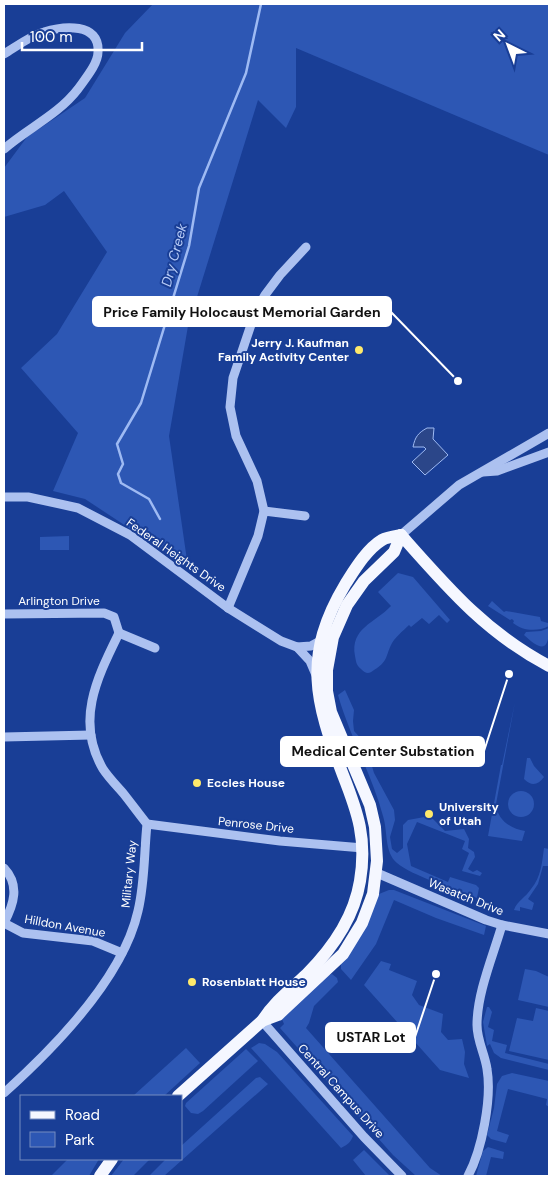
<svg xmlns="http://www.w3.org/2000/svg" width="553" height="1180" viewBox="0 0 553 1180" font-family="'DM Sans',sans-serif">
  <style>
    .green { fill: #2d57b4 }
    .water { fill: #2b4689; stroke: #9ebaf3 }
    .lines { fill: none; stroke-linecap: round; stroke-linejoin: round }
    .stream { stroke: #9ebaf3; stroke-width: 2.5 }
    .minor { stroke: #acc1f0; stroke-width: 9 }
    .major { stroke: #f5f7ff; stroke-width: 12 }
    .poi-dot { fill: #ffe96b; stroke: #193e96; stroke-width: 2 }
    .labels { text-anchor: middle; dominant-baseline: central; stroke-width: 4; stroke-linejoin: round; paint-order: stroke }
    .poi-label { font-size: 12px; font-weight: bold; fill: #fff; stroke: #193e96; text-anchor: start }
    .street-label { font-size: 12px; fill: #fff; stroke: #193e96 }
    .water-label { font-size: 14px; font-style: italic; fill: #b8ccf7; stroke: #193e96 }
    .leader { fill: none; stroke: #fff; stroke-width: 2 }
    .callout-dot { fill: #fff; stroke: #193e96; stroke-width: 2 }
    .callout { fill: #fff; stroke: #fff; stroke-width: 2 }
    .callout-label { font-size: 14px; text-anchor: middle; font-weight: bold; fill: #111 }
  </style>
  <rect width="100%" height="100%" fill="#193e96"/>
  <g class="green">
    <polygon points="153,4 549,4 549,155 296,48 296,107 286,128 258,100 188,326 169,436 188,567 85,499 53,491 78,433 21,368 57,334 107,252 64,191 45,205 4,217 4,168 27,137 85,98 125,33"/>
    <polygon points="69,536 69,550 40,550 40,537"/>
    <path d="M398 573 413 577 450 620 447 623 439 615 429 624 422 618 411 627 409 625C403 631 394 638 391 645 385 658 388 661 374 670 369 674 366 674 361 669 356 665 356 661 355 656 350 628 375 623 391 606L378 592Z"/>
    <path d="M492 601 504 612 506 611 540 617 541 621 548 623 549 626C537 632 523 631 513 623L514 621 512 619 510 620 488 606Z"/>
    <path d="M549 628C549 655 538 648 524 635L526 632 541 631Z"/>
    <path d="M345 690 354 710 353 721 354 731 365 743 374 773 394 810 395 820 390 837 392 849 397 853 403 848V825L408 820 430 816 445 831 464 829 469 839 468 848 474 852 475 857 468 869 473 872 477 870 482 873 480 876 462 871 469 853 462 849 465 841 417 822 407 844 411 866 448 882 450 877 476 885 479 888 477 898C458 890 410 875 397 863 384 852 388 831 383 816 372 775 350 737 338 695Z"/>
    <path d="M515 702 496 804C497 820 511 829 525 831L522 841 488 836 501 765H502Z"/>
    <path d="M527 758H530L534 766 544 777C538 785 532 787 524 779Z"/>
    <circle cx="521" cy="804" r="13"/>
    <path d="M544 848 549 849V866H543L538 884 528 899 534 903 532 910 520 907V911L514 910C517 901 526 897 531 889 541 877 542 863 544 848Z"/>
    <polygon points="389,890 394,890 486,926 484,935 436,918 394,900 376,944 351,980 341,969 341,963 379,894"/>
    <polygon points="381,961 391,964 389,970 417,981 412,995 419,1005 443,1014 441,1032 448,1040 462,1039 465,1052 464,1064 469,1078 440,1070 364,985"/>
    <polygon points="525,969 536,971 549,977 549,1007 518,1000"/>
    <polygon points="332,974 337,978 338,982 314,1006 309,1023 306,1028 430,1168 442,1176 416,1176 393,1155 280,1028 284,1024 282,1019 329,975"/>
    <polygon points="487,1007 489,1007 492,1012 488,1027 494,1030 492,1041 507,1045 505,1053 549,1064 549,1070 501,1058 494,1053 490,1044 487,1046 483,1022"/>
    <polygon points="536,1008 549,1011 549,1060 509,1051 517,1018 533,1021"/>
    <path d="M259 1043 265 1044 277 1052 353 1136C351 1142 347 1145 341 1148L251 1048Z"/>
    <polygon points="186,1048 200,1063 164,1096 133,1096"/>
    <polygon points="246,1049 258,1061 203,1111 198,1114 191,1113 185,1106 186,1103"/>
    <polygon points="512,1073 549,1081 549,1107 546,1105 547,1099 508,1089 497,1131 509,1135 506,1143 491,1139 487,1135 494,1108 497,1084 502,1076"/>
    <polygon points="260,1077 268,1084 164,1176 149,1176 166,1159 181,1159 181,1146 256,1078"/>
    <polygon points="488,1147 504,1152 503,1159 491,1157 486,1176 476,1176 483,1151"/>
    <polygon points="364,1150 390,1176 366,1176 353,1160"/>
    <polygon points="68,1159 99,1159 89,1176 51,1176"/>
    <polygon points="124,1159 150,1159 133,1176 111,1176"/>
  </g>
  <path class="water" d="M427 428H434L433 439 448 455 425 475 412 462 426 449 424 447H413C415 437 418 433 427 428Z"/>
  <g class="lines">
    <polyline class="stream" points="160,519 149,499 121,483 118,474 123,464 117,444 141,403 189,246 199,188 246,73 261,4"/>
    <g class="minor">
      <path d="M4 54C17 46 30 36 44 32 63 26 100 22 98 52 98 64 85 79 78 89 58 115 28 128 4 149"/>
      <polyline points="483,472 497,471 549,452"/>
      <polyline points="4,497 28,497 78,508 130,535 228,608 281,641 297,647 310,661 316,675"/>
      <polyline points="264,511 305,516"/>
      <polyline points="401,535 459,485 549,433"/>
      <polyline points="228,608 258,536 264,511 257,481 236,436 230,407 233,378 255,313 265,295 280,275 306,247"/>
      <polyline points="4,614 104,613 114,617 119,633"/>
      <polyline points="119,633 155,648"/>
      <polyline points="297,647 311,646 322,640"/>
      <polyline points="4,737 91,735"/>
      <polyline points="147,824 280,841 363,848"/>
      <path d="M4 868C20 885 14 904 4 923"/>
      <polyline points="377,873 486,920 502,925 549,934"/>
      <polyline points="4,923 23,933 93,941 122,953"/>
      <polyline points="262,1021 364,1137 402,1176"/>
      <path d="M4 1093C54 1048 123 978 138 911 145 882 144 853 147 824 139 814 131 803 123 793 116 785 109 778 103 769 75 721 97 678 119 633"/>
      <path d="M468 1176C482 1150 492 1098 487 1069 485 1054 477 1041 477 1025 477 993 493 956 502 925"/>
    </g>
    <g class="major">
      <path d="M401 535C447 587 486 633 549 666"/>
      <polyline points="262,1021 278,1015 343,954 362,923 373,894 377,861 375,827 370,805 331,712 327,691 327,670 333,637 347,605 364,581 394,552 401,535"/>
      <path d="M178 1096 262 1021C274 1002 290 990 306 975 332 949 354 918 360 881 367 839 358 813 343 775 315 701 302 656 346 583 355 569 367 549 382 540 387 537 395 536 401 535"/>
      <polyline points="100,1176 112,1159"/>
    </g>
  </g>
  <g class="poi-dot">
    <circle cx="359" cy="350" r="5"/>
    <circle cx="197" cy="783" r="5"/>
    <circle cx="429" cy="814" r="5"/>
    <circle cx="192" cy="982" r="5"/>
  </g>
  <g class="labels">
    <g class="poi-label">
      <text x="349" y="343" text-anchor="end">Jerry J. Kaufman<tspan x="349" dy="14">Family Activity Center</tspan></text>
      <text x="207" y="783">Eccles House</text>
      <text x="439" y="807">University<tspan x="439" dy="14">of Utah</tspan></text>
      <text x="202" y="982">Rosenblatt House</text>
    </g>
    <g class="street-label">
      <text transform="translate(176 555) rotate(35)">Federal Heights Drive</text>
      <text x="59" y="601">Arlington Drive</text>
      <text transform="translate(256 825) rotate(6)">Penrose Drive</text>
      <text transform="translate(129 874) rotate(-84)">Military Way</text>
      <text transform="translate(466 897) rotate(22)">Wasatch Drive</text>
      <text transform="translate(65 926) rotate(10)">Hilldon Avenue</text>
      <text transform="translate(341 1091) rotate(48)">Central Campus Drive</text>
    </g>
    <g class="water-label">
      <text transform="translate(174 255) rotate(-75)">Dry Creek</text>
    </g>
  </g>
  <path class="leader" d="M458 381L391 312M509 674L484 751M436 974L415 1037"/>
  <g class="callout-dot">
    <circle cx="458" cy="381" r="5"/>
    <circle cx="509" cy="674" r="5"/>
    <circle cx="436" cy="974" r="5"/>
  </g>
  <g class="callout">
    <rect x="93" y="297" width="298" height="29" rx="5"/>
    <rect x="281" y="737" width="203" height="29" rx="5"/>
    <rect x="326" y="1023" width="89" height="29" rx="5"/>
  </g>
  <g class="callout-label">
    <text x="242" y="317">Price Family Holocaust Memorial Garden</text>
    <text x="383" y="756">Medical Center Substation</text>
    <text x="371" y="1042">USTAR Lot</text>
  </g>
  <rect width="553" height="1180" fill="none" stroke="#ffffff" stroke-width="10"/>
  <rect x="20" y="1095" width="162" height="65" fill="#193e96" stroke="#758bc0"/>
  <rect x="30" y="1111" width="25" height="8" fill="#f5f7ff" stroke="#758bc0"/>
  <text x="65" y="1120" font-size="15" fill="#ffffff">Road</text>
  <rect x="30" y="1132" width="25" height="15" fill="#2d57b4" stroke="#758bc0"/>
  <text x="65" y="1145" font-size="15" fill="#ffffff">Park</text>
  <g transform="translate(508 45) rotate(318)" stroke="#193e96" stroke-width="4" paint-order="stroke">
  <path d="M0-4L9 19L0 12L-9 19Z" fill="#ffffff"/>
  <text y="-8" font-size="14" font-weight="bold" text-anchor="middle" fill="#ffffff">N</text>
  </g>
  <path d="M22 42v8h120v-8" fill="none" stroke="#ffffff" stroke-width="2.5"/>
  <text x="30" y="42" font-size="15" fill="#ffffff" stroke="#193e96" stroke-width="4" paint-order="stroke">100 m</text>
</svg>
